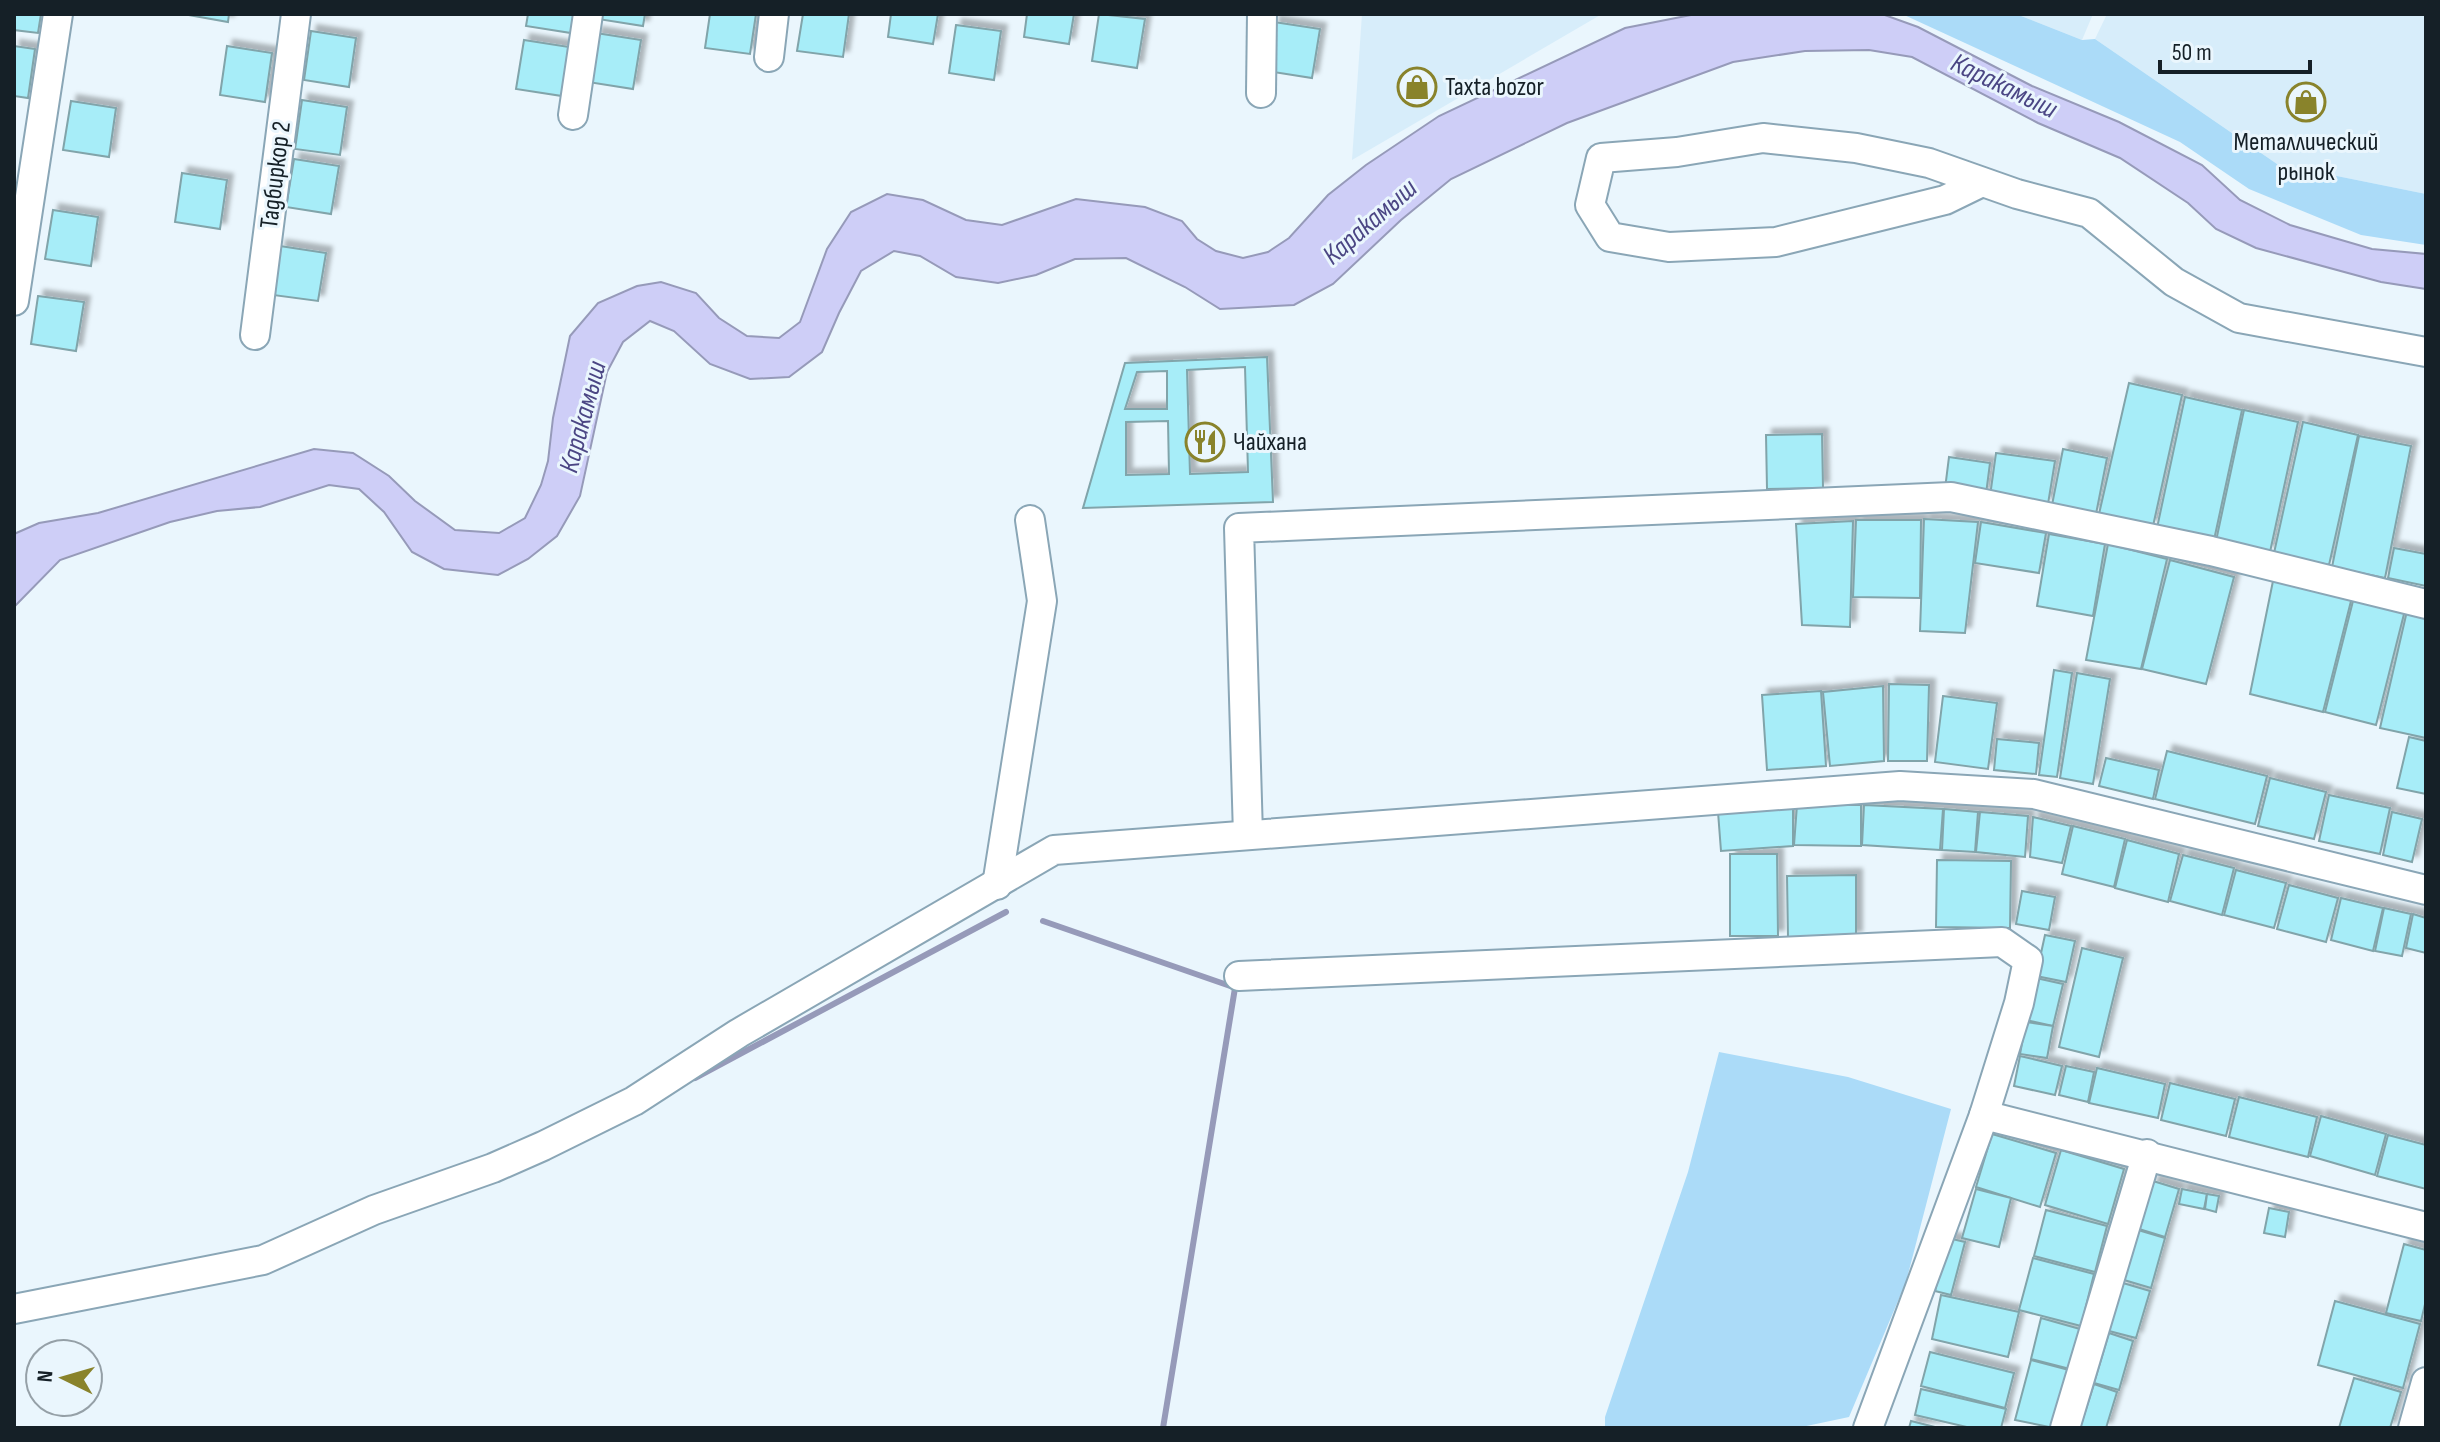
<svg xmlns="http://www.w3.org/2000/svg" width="2440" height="1442" viewBox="0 0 2440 1442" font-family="'Sofia Sans Condensed',sans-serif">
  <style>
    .built { fill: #d7edfa }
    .green { fill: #abdbf8 }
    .water { fill: #cecef7; stroke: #969ab9; stroke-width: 2 }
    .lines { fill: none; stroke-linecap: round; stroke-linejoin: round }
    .stream { stroke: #969ab9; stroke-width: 6 }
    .building { fill: #a7edf8; stroke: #81a4aa; stroke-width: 2; fill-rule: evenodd; filter: url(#shadow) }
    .minor-casing { stroke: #8aa6b6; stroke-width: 32 }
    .minor { stroke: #fff; stroke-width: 28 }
    .labels { text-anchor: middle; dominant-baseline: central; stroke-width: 6; stroke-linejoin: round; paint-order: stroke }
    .poi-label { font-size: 26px; fill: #152027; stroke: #eaf6fd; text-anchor: start }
    .street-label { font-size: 26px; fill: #152027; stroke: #eaf6fd }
    .water-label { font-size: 28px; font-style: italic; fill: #4b4684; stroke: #eaf6fd }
  </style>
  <defs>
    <filter id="shadow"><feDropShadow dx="6" dy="-6" stdDeviation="2" flood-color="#0004"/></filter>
  </defs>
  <rect width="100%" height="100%" fill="#eaf6fd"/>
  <g class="built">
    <polygon points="1362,14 1602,14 1352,160"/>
    <polygon points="2016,14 2093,14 2082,40"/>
    <polygon points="2107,14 2426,14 2426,194 2277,164 2095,39"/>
  </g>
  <g class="green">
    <polygon points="1902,14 2016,14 2082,40 2095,39 2277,164 2426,194 2426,245 2361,235 2249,189 2180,142"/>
    <polygon points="1719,1052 1848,1077 1951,1109 1906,1282 1849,1417 1797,1428 1605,1428 1605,1417 1688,1172"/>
  </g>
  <polygon class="water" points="1696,14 1882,14 1918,27 2032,86 2119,122 2202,165 2240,200 2290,225 2372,249 2426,254 2426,289 2381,282 2256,248 2216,229 2188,203 2120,158 2038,123 1912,57 1869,50 1805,51 1733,62 1567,123 1451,179 1401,220 1333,284 1294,305 1220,309 1185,287 1126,258 1075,259 1036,275 998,283 956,277 920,256 894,251 861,271 839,313 822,352 789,377 750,379 710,364 674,331 650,321 623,342 607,372 580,496 557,536 528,559 498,575 444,569 412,552 384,512 359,489 329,485 260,507 217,511 170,522 60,560 14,607 14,534 39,523 98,513 314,449 353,453 389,476 415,501 455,530 499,533 525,518 541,485 548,461 553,418 570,336 598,303 637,286 661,282 696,293 719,318 747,336 779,338 800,322 827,249 851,212 887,194 923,200 966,220 1002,225 1076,199 1145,207 1182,221 1197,239 1216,251 1243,258 1268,252 1289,238 1328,195 1366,165 1439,116 1625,28"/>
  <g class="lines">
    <g class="stream">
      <polyline points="1043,921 1236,988"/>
      <polyline points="695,1078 1006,912"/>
      <polyline points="1163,1428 1235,988"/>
    </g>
  </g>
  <g class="building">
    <polygon points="14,14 41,14 38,33 14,30"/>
    <polygon points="183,14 229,14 228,22"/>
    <polygon points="528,14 574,14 571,33 526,26"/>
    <polygon points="598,14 645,14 643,26 598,19"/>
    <polygon points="710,14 756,14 750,54 705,48"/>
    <polygon points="803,14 849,14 843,57 797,51"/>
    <polygon points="891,14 938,14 933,44 888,37"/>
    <polygon points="1027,14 1074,14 1069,44 1024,37"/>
    <polygon points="1099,14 1145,19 1137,68 1092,61"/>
    <polygon points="1274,22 1320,29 1312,78 1267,71"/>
    <polygon points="956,25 1001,31 994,80 949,73"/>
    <polygon points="311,31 356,38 349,87 304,80"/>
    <polygon points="596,33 641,40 633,89 588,82"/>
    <polygon points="524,40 569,47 562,96 516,89"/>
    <polygon points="14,46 35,49 28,98 14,96"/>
    <polygon points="227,46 272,53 265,102 220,95"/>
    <polygon points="302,100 347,107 340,155 295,149"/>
    <polygon points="71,101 116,108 109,157 63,150"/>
    <polygon points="294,159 339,166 331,214 286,207"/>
    <polygon points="182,173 227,180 220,229 175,222"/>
    <polygon points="53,210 98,217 91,266 45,259"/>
    <polygon points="280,246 326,253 318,301 273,295"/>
    <polygon points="38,296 84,302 76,351 31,344"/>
    <path d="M1267 357 1273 502 1083 508 1125 363ZM1245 367 1248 472 1190 474 1187 370ZM1167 371V409H1125L1137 372ZM1168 421 1169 474 1126 475V422Z"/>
    <polygon points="2129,383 2182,395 2153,526 2099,514"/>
    <polygon points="2185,397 2242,410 2214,540 2157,528"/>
    <polygon points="2244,410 2298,422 2270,552 2216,541"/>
    <polygon points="2303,422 2358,435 2329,565 2274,553"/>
    <polygon points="1822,434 1823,488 1767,489 1766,435"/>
    <polygon points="2359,436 2411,446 2385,578 2332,567"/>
    <polygon points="2063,449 2107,458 2096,514 2052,505"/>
    <polygon points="1996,453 2055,461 2048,504 1990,496"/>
    <polygon points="1949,457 1990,463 1986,494 1945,489"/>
    <polygon points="1924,519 1978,522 1965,633 1920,631"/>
    <polygon points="1856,520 1921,520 1920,598 1853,597"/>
    <polygon points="1853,521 1850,627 1802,625 1796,524"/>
    <polygon points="1981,522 2046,533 2039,573 1975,563"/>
    <polygon points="2049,534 2105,544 2093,616 2037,606"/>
    <polygon points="2108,544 2167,559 2141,669 2086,660"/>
    <polygon points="2394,548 2426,554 2426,586 2388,578"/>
    <polygon points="2170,560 2234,577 2206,684 2142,669"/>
    <polygon points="2273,581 2352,597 2323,712 2250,694"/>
    <polygon points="2354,597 2405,610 2376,725 2325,712"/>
    <polygon points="2407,611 2426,615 2426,738 2380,728"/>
    <polygon points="2054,670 2072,673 2057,777 2039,775"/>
    <polygon points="2077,673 2110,679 2093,784 2060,778"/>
    <polygon points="1889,684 1929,685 1927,761 1888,761"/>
    <polygon points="1883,686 1884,761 1830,766 1823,692"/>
    <polygon points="1821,691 1826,766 1767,770 1762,695"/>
    <polygon points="1943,696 1997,703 1988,769 1935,762"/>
    <polygon points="2409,737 2426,741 2426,794 2397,788"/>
    <polygon points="1997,739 2039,743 2036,774 1994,770"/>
    <polygon points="2167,751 2267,776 2255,824 2155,799"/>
    <polygon points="2106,758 2159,770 2153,799 2099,786"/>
    <polygon points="2270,778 2326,792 2314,839 2258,826"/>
    <polygon points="2329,795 2390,808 2380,854 2319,841"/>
    <polygon points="1797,805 1861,805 1861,846 1794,845"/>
    <polygon points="1864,805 1943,809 1940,850 1862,845"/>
    <polygon points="1793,806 1793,846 1721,851 1718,812"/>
    <polygon points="1944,809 1978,812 1975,852 1942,850"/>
    <polygon points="1980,812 2028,816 2025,857 1976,852"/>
    <polygon points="2392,812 2422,819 2412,862 2383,855"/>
    <polygon points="2033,817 2071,826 2062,863 2030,857"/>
    <polygon points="2073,826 2125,839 2114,887 2062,874"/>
    <polygon points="2127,840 2179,854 2168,902 2115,888"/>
    <polygon points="1730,854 1777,854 1778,936 1730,936"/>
    <polygon points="2183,855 2234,868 2222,915 2170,901"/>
    <polygon points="1937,860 2011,861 2010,928 1936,927"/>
    <polygon points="2236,870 2286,883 2274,928 2224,915"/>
    <polygon points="1856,875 1856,937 1788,938 1787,876"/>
    <polygon points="2289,885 2338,898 2326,942 2277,929"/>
    <polygon points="2022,891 2055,897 2049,930 2016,924"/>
    <polygon points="2341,898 2383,908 2373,951 2331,940"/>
    <polygon points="2384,908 2411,914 2402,956 2375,951"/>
    <polygon points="2413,914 2426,918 2426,953 2406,948"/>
    <polygon points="2045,935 2075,941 2066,982 2036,976"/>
    <polygon points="2082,948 2123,958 2099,1057 2059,1047"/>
    <polygon points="2036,978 2063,984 2053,1026 2026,1020"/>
    <polygon points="2026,1022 2053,1026 2047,1058 2020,1054"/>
    <polygon points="2020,1056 2062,1066 2055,1095 2014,1086"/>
    <polygon points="2066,1066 2094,1072 2088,1102 2059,1095"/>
    <polygon points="2097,1068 2165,1084 2158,1118 2089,1103"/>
    <polygon points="2170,1083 2235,1099 2226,1136 2161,1120"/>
    <polygon points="2239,1097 2317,1117 2308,1157 2229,1137"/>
    <polygon points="2321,1116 2386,1134 2375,1175 2310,1156"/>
    <polygon points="1992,1134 2056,1153 2040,1207 1976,1187"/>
    <polygon points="2388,1135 2426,1145 2426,1189 2377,1176"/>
    <polygon points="2061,1150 2124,1169 2108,1224 2045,1205"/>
    <polygon points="2153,1181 2179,1189 2165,1237 2139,1229"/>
    <polygon points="1976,1189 2011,1198 1999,1247 1962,1238"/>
    <polygon points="2182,1189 2207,1194 2204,1209 2179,1204"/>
    <polygon points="2207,1194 2219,1196 2216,1212 2205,1209"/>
    <polygon points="2269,1208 2289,1212 2285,1237 2264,1233"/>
    <polygon points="2046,1210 2107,1226 2095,1272 2034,1256"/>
    <polygon points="2138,1230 2165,1238 2151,1288 2124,1280"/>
    <polygon points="1948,1238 1965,1242 1951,1295 1935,1291"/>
    <polygon points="2404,1244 2426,1250 2426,1300 2421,1321 2386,1313"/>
    <polygon points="2033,1258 2094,1274 2081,1326 2019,1310"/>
    <polygon points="2123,1283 2150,1291 2136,1338 2109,1331"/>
    <polygon points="1941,1295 2019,1312 2008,1357 1932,1339"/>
    <polygon points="2335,1301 2420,1324 2403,1388 2318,1365"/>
    <polygon points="2041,1318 2080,1329 2070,1369 2031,1359"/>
    <polygon points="2109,1333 2133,1341 2119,1390 2094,1383"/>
    <polygon points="1930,1352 2014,1373 2005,1408 1921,1386"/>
    <polygon points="2031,1360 2069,1370 2054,1428 2015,1420"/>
    <polygon points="2354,1378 2401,1392 2390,1428 2339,1428"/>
    <polygon points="2094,1384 2117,1392 2106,1428 2080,1428"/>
    <polygon points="1921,1389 2006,1409 2001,1428 1971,1428 1915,1415"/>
    <polygon points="1911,1421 1939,1428 1909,1428"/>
  </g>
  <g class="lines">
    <defs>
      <g id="minor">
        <polyline points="769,57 774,14"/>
        <polyline points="1261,93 1262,14"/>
        <polyline points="573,115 588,14"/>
        <polyline points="1982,182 1945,200 1776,242 1669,247 1610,237 1590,205 1601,158 1677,152 1763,138 1856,148 1929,163 2017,194 2089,213 2174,282 2239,318 2426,352"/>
        <polyline points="14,301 58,14"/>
        <polyline points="255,335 296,14"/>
        <polyline points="1248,835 1239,528 1951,497 2211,551 2426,604"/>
        <polyline points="997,885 1042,601 1030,520"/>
        <polyline points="1239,976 2002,942 2028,960 2019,1003 1984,1115 1868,1428"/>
        <polyline points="1984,1115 2426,1227"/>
        <polyline points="14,1309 263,1260 374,1210 493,1168 543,1146 634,1101 739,1033 1054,850 1900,786 2034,794 2426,890"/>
        <polyline points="2065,1428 2147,1154"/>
        <polyline points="2413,1428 2426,1382"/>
      </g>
    </defs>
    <use href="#minor" class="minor-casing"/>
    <use href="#minor" class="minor"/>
  </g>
  <defs>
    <symbol id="shop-ring" viewBox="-11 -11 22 22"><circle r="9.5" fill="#eaf6fd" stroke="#89832b" stroke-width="1.5"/><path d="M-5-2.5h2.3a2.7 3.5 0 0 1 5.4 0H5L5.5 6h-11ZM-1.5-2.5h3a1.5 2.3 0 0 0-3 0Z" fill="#89832b"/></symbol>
    <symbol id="restaurant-ring" viewBox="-11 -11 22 22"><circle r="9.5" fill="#eaf6fd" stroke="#89832b" stroke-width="1.5"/><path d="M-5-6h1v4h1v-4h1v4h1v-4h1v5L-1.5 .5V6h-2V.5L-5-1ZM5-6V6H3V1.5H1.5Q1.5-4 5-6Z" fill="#89832b"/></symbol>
  </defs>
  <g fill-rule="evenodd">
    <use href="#shop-ring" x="1395" y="65" width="44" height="44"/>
    <use href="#shop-ring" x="2284" y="80" width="44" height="44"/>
    <use href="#restaurant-ring" x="1183" y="420" width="44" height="44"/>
  </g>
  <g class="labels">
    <g class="poi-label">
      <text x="1445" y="87">Taxta bozor</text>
      <text x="2306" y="142" text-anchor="middle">Металлический<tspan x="2306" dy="30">рынок</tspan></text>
      <text x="1233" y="442">Чайхана</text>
    </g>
    <g class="street-label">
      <text transform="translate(276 175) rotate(-83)">Тадбиркор 2</text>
    </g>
    <g class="water-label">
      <text transform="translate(2004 86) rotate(26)">Каракамыш</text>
      <text transform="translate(1370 222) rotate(-41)">Каракамыш</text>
      <text transform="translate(583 417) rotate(-75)">Каракамыш</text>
    </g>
  </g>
  <rect width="2440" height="1442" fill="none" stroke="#152027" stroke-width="32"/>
  <g transform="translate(64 1378) rotate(275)"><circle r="38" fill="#eaf6fd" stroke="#95a0a7" stroke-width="2"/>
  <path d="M0-6L14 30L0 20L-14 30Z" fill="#89832b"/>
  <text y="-12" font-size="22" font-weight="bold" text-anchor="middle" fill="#152027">N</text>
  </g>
  <path d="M2160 60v12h150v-12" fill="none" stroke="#152027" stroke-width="4"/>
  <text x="2172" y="60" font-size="24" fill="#152027" stroke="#eaf6fd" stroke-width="6" paint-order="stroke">50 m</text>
</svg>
